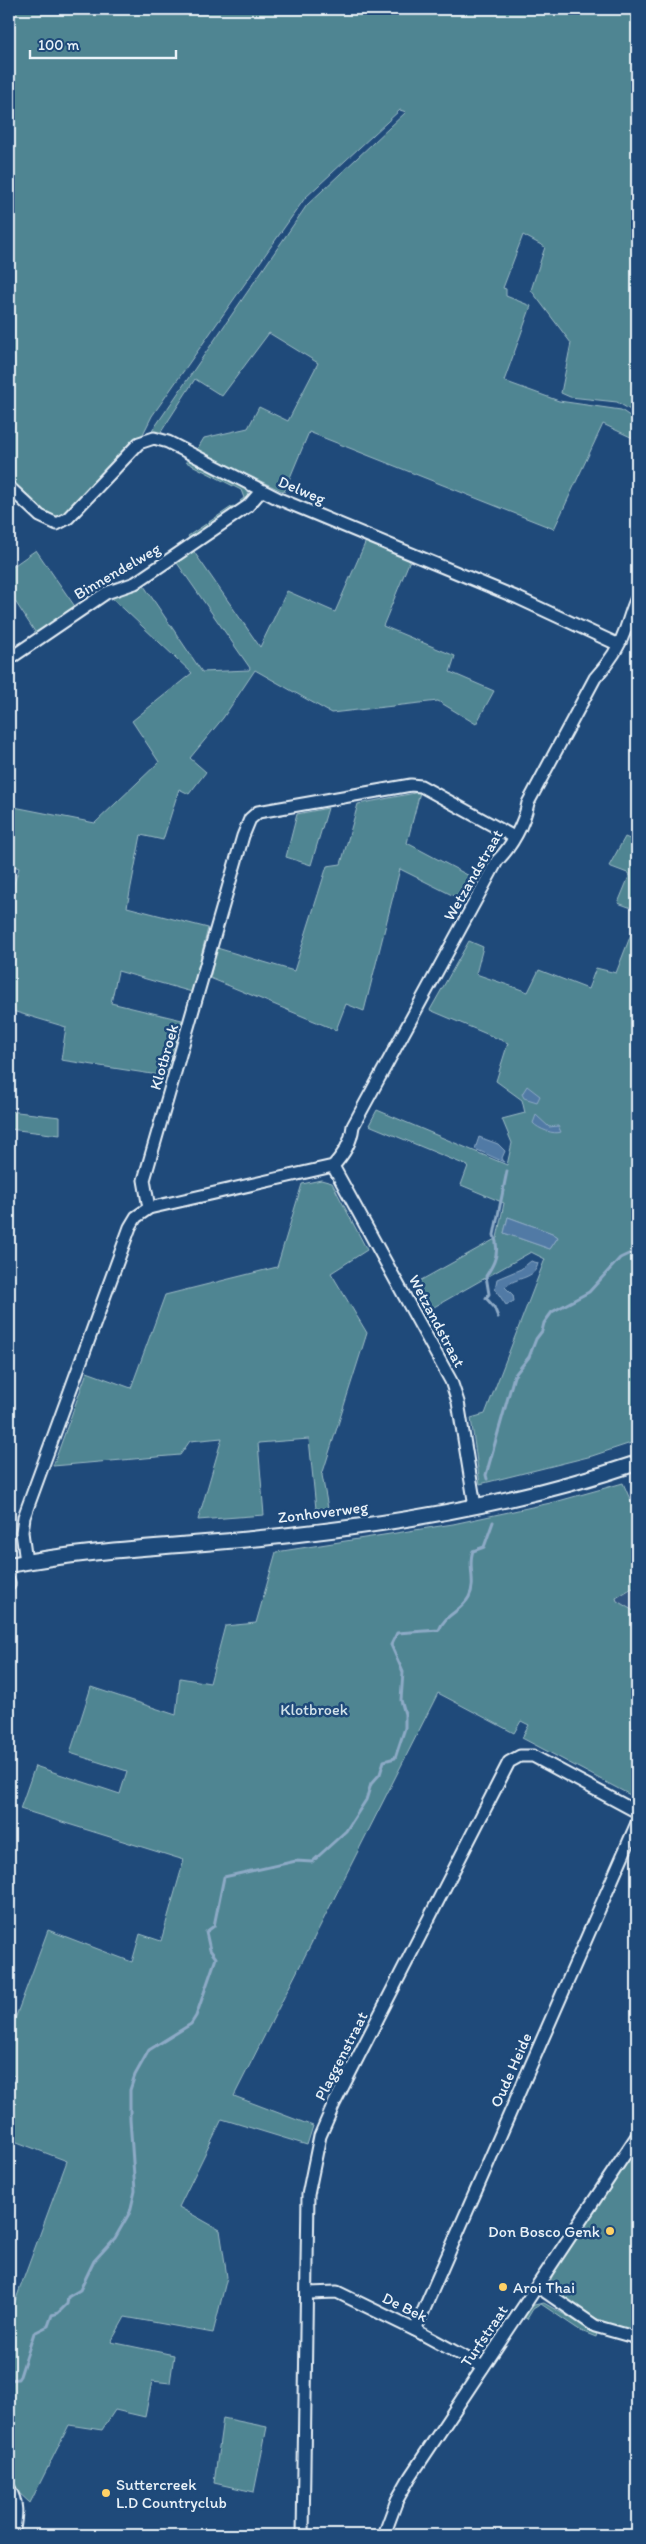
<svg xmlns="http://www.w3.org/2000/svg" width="646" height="2544" viewBox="0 0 646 2544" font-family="Itim,sans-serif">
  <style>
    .built { fill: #335481 }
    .green { fill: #508592; stroke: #9cbbc5; fill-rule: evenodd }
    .water { fill: #517aa5; stroke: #8daac6 }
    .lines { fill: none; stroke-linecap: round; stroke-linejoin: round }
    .stream { stroke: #8daac6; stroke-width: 3 }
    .minor-casing { stroke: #e8f1f8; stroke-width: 15 }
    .tertiary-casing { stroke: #e8f1f8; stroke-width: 18 }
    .minor { stroke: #1f4a7a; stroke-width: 11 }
    .tertiary { stroke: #1f4a7a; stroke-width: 14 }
    .poi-dot { fill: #ffd166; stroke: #1f4a7a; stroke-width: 2 }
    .labels { text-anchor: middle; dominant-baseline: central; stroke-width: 5; stroke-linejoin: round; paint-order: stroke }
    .street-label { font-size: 16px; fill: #e8f1f8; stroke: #1f4a7a }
    .park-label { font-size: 16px; fill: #d1e1e9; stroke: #1f4a7a }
    .poi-label { font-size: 16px; fill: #e8f1f8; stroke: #1f4a7a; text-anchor: start }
  </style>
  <rect width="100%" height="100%" fill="#1f4a7a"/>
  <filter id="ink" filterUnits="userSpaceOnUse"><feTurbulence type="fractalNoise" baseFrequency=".02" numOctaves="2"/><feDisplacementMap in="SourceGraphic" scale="10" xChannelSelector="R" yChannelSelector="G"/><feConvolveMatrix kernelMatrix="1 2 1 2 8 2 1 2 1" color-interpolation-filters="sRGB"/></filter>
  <g filter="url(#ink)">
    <polygon class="built" points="632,1587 637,1591 637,1656 616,1598"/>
    <g class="green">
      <path d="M9 9H637V414L617 402 570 397 561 393 571 343 531 290 545 247 523 235 503 288 506 289V296L531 306 504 381 559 401 621 410 637 421V440L603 424 554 529 309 432 284 492 196 451 204 438 248 428 259 407 288 421 318 363 269 333 222 396 195 379 161 432 150 434 307 205 406 112 400 110 305 198 152 416 142 436 65 515C42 523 26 494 9 480Z"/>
      <polygon points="188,458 245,487 250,496 245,503 240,501 244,498 241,490 186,462"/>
      <polygon points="233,506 238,508 191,541 188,536"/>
      <polygon points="366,541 410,560 383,626 455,656 450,672 494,691 476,724 438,701 331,713 255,670 223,718 190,758 206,772 189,794 179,789 163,840 141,835 127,907 208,928 192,992 118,971 111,1003 182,1020 165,1076 61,1060 66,1027 9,1010 9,888 13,887 19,868 9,864 9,806 95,823 159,762 132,721 192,673 109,595 142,583 202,672 249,670 250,668 175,560 192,549 260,647 287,591 335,612"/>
      <polygon points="36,550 76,608 37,635 9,592 9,569"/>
      <polygon points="420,792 407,843 477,880 464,901 400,869 364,1011 346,1004 336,1030 210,978 217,948 294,971 327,866 341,864 358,804"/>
      <polygon points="328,808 311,865 286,857 297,814"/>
      <polygon points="625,837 637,842 637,910 618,903 630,874 609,866"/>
      <path d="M637 919V1419L635 1423 637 1441 592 1456 480 1484 471 1418 485 1414 545 1259 531 1252 427 1311 414 1284 497 1238 504 1203 461 1185 468 1166 369 1125 377 1110 507 1165 512 1143 502 1119 525 1113 522 1100 496 1081 508 1043 430 1010 469 941 483 947 476 974 528 992 539 970 588 989 596 968 616 973ZM508 1217 552 1233 558 1237 550 1249 504 1233Z"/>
      <polygon points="9,1111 60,1117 60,1135 9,1129"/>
      <polygon points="321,1180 332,1183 367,1250 331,1273 367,1333 322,1475 328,1508 316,1509 309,1439 258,1443 264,1515 198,1520 222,1438 190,1441 180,1455 53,1466 87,1372 131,1388 165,1295 277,1267 302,1184"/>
      <polygon points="623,1483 637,1515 637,1591 632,1588 616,1598 617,1601 637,1613 637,1790 634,1797 522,1738 529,1725 521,1721 514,1733 438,1693 234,2096 313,2126 307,2145 222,2119 179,2207 220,2230 227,2277 213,2333 125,2317 111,2342 174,2355 170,2383 152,2381 145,2417 115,2410 102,2430 69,2425 30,2503 18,2492 9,2475 9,2318 67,2161 9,2139 9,2093 15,2076 9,2074 9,2035 48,1930 132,1962 140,1934 161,1941 184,1860 20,1809 35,1766 120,1794 127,1771 70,1753 91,1687 176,1715 180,1678 210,1683 225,1626 256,1623 276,1552 453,1524 555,1502"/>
      <path d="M637 2148V2332C614 2326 557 2308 550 2282L554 2271Z"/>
      <polygon points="544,2303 597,2333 596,2337 581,2331 541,2304 533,2309 527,2319 524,2317 534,2305"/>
      <polygon points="223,2418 267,2427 254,2492 214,2483"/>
    </g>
    <g class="water">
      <polygon points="527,1086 540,1096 537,1102 524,1098 522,1094"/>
      <path d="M536 1115 549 1127 558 1126 561 1132C554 1135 538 1129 533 1123Z"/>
      <polygon points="479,1137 498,1144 505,1151 502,1158 504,1162 475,1149"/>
      <polygon points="508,1217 552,1233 558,1237 550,1249 504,1233"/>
      <path d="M531 1261 538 1263C535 1280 517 1276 505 1287L513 1295 514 1301 506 1305 495 1289 497 1279 521 1269Z"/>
    </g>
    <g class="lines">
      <g class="stream">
        <path d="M498 1317 494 1307 486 1298 489 1294 486 1276C495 1263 500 1251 494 1235L507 1171"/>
        <polyline points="487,1479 486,1475 514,1376 529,1357 536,1339 542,1331 544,1323 552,1312 589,1292 620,1258 637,1250"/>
        <path d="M9 2380 18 2379 20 2376 34 2333 48 2326 52 2315 58 2313 67 2304 68 2297 80 2290 94 2261 115 2238 130 2212 135 2191 130 2119V2090L135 2075 149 2050 191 2024 196 2016 216 1958 210 1950 206 1932 214 1926 224 1877 296 1861 312 1862 346 1831 366 1800 371 1784 380 1774 384 1761 395 1758 405 1728V1714L401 1700 403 1672 391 1645 397 1633 439 1630C445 1614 461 1612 469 1597 477 1582 467 1566 473 1551L484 1547 493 1522"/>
      </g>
      <defs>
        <g id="minor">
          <polyline points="9,487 40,516 57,524 68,518 139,443 154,438 168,442 279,499 518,598 617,644"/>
          <polyline points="9,659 106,593 135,583 166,562 248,506 261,491"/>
          <polyline points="333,1166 451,1381 458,1402 475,1506"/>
          <polyline points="149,1208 144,1180 243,836 250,819 258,812 411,785 421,786 514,837"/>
          <path d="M26 1562 22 1532 24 1517 130 1227 136 1217 149 1208 333 1166C344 1154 351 1143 353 1126L497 861C512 846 524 824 528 803L595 678C608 664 620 646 626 628 630 617 632 608 637 598"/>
          <polyline points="9,1582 9,1585"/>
          <polyline points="537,2286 595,2326 637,2338"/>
          <polyline points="308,2293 337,2292 415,2330 483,2367"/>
          <polyline points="415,2330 637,1823"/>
          <path d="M9 2488C19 2505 16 2517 13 2535"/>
          <polyline points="303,2535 308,2195 320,2136 334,2104 509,1762 520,1756 533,1756 637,1812"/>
          <polyline points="384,2535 397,2500 410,2477 637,2136"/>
        </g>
        <path id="tertiary" d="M9 1565C102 1547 196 1546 290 1535 407 1522 526 1501 637 1463"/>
      </defs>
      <use href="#minor" class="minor-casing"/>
      <use href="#tertiary" class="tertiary-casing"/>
      <use href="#minor" class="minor"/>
      <use href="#tertiary" class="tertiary"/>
    </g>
  </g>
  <g class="poi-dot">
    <circle cx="610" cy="2231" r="5"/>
    <circle cx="503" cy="2287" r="5"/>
    <circle cx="106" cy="2493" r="5"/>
  </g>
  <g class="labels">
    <g class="street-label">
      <text transform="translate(302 490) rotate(23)">Delweg</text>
      <text transform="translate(117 571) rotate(-30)">Binnendelweg</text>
      <text transform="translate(473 875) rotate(-60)">Wetzandstraat</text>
      <text transform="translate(164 1057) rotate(-74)">Klotbroek</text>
      <text transform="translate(437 1321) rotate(62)">Wetzandstraat</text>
      <text transform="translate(323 1512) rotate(-7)">Zonhoverweg</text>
      <text transform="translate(341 2056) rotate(-63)">Plaggenstraat</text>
      <text transform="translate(511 2070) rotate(-66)">Oude Heide</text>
      <text transform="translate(405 2307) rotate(26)">De Bek</text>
      <text transform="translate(484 2336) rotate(-56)">Turfstraat</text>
    </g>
    <g class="park-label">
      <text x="314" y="1709">Klotbroek</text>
    </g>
    <g class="poi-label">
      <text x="600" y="2231" text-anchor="end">Don Bosco Genk</text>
      <text x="513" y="2287">Aroi Thai</text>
      <text x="116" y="2484">Suttercreek<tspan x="116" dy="18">L.D Countryclub</tspan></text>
    </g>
  </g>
  <rect width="646" height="2544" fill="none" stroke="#1f4a7a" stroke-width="30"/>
  <rect x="15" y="15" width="616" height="2514" fill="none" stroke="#e8f1f8" stroke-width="2" filter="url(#ink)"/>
  <path d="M30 50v8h146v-8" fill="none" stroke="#e8f1f8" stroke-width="2.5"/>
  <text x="38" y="50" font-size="15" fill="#e8f1f8" stroke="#1f4a7a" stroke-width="4" paint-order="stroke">100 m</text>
</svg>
